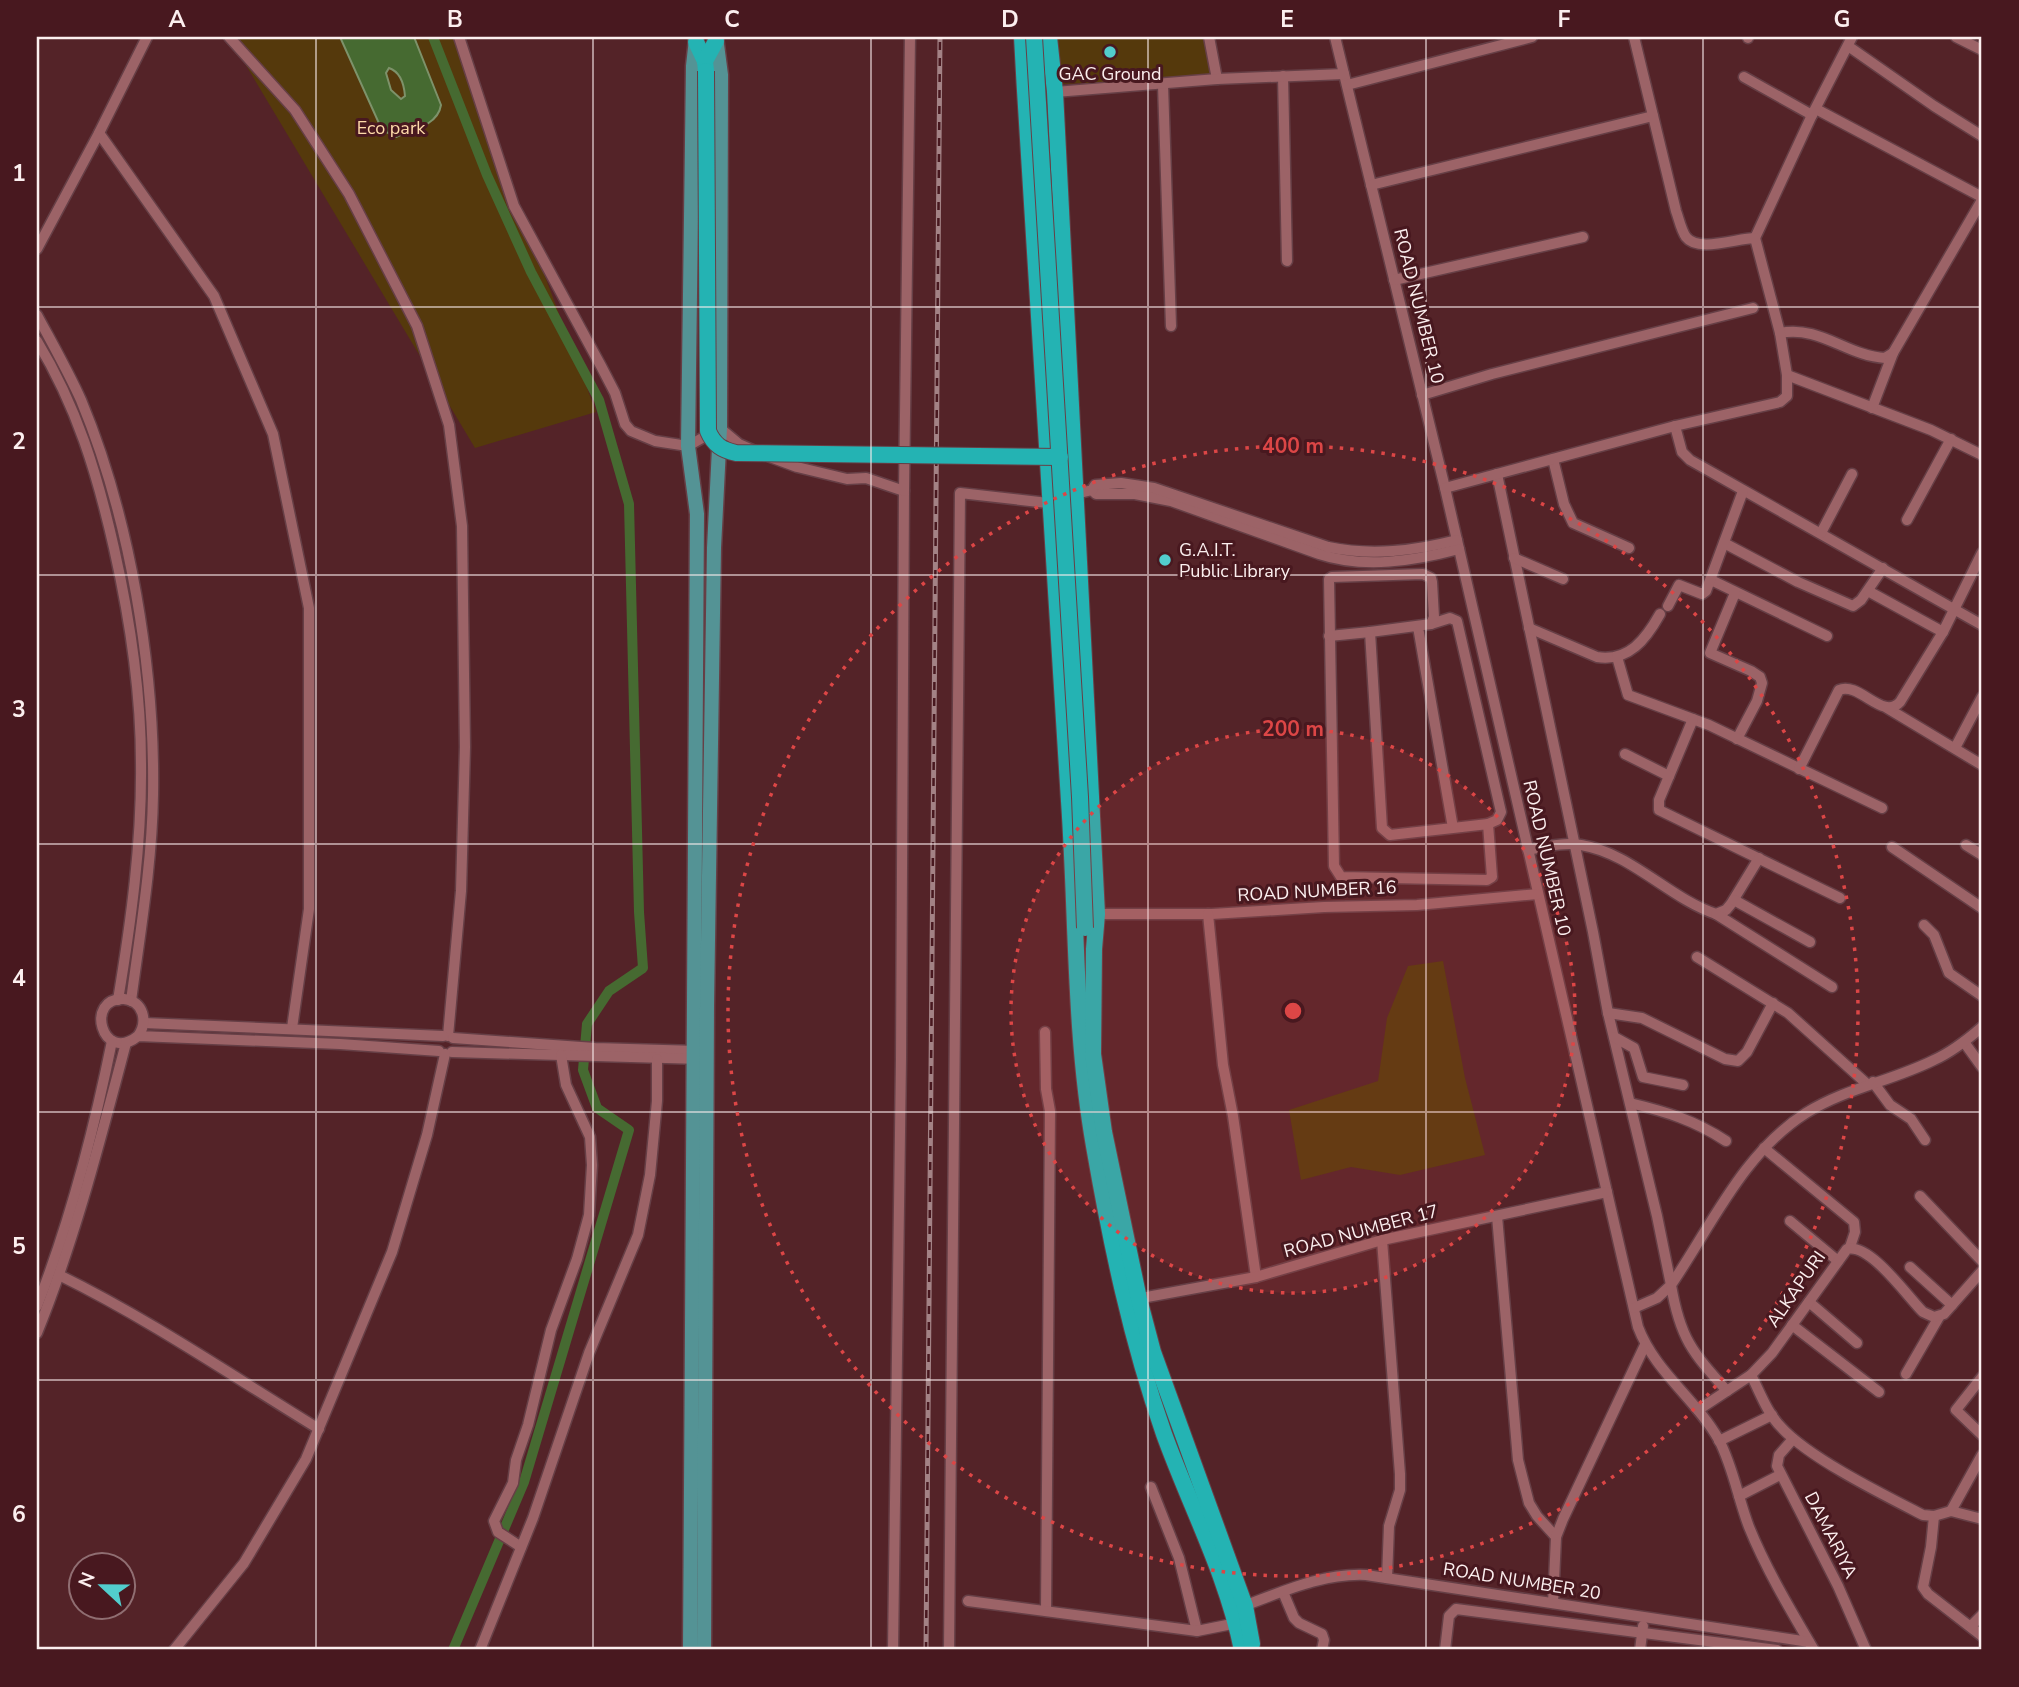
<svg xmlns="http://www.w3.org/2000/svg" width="2019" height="1687" viewBox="0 0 2019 1687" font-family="'Nunito Sans',sans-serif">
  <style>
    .green { fill: #55390c }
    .water { fill: #466a31; stroke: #7d926a; stroke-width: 2; fill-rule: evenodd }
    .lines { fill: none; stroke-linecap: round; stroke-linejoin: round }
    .canal { stroke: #466a31; stroke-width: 10 }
    .minor-casing { stroke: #663f46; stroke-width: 13 }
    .major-casing { stroke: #663f46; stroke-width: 17 }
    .highway-casing { stroke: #663f46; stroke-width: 18 }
    .minor { stroke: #9c6367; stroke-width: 10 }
    .major { stroke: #549395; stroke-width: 14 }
    .highway { stroke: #24b3b3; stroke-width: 16 }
    .rail-casing { stroke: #a38285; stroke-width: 5 }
    .rail { stroke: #48181f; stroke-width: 2.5; stroke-dasharray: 8; stroke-linecap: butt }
    .highway-bridge-casing { stroke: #663f46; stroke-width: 18; stroke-linecap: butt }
    .highway-bridge { stroke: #24b3b3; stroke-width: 16 }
    .grid { fill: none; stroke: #fcefef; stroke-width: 2; stroke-opacity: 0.55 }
    .ring { fill: none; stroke: #dc4646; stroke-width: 3.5; stroke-dasharray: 3.5 7 }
    .poi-dot { fill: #52cdcd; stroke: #48181f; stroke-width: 2.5 }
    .labels { text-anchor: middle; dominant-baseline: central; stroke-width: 6; stroke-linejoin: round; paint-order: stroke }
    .poi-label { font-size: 18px; fill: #fcefef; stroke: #48181f }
    .park-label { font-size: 18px; fill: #fedaa9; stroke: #48181f }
    .street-label { font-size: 18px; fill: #fcefef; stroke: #48181f }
    .centre { fill: #dc4646; stroke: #48181f; stroke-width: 3.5 }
    .ring-label { font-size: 21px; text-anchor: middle; font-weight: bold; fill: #dc4646; stroke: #48181f; stroke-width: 6; stroke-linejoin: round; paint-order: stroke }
    .neatline { fill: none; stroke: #fcefef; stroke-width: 2.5 }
    .grid-label { font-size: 23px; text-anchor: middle; font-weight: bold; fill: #fcefef }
  </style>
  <rect width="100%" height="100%" fill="#542328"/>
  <g class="green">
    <polygon points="229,37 455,37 596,412 475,448"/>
    <polygon points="1055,37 1205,37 1212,73 1206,78 1060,84"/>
    <polygon points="1443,961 1465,1078 1485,1155 1400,1175 1351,1167 1301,1180 1289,1110 1378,1081 1387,1018 1408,966"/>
  </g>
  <path class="water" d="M340 37H414L441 105C438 125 413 130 396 137L382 130ZM389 68C401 72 404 84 405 96L401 99 391 90 386 73Z"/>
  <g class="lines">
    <polyline class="canal" points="433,37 487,175 531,272 599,400 629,504 639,912 643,968 609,991 587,1024 583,1070 597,1108 629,1130 524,1482 453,1650"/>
    <defs>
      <g id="minor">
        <polyline points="229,37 295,110 349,194 417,326 449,425 462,526 465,747 461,891 448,1036"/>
        <polyline points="459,37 514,206 601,366 615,393 625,424 631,431 655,441 688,446 720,428 739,444 755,451"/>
        <polyline points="1209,37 1217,79"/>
        <path d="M1335 37 1445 488 1638 1327C1655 1372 1696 1399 1719 1440 1733 1467 1738 1498 1749 1527 1766 1569 1791 1611 1814 1650"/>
        <polyline points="1956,37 1982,50"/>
        <polyline points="1748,38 1748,37"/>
        <polyline points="1848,46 1934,106 1982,136"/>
        <polyline points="1283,76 1287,261"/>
        <polyline points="1744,77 1812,115"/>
        <polyline points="1163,85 1171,326"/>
        <polyline points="1347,85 1532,37"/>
        <polyline points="1055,92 1217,79 1344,74"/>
        <polyline points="1816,109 1982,197"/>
        <polyline points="99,133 214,296 273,434 309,608 309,909 292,1028"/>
        <polyline points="1371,185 1653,116"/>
        <polyline points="1755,238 1812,115 1852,37"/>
        <polyline points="37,249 99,133 147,37"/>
        <polyline points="1394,280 1583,237"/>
        <path d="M37 315C52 343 68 371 81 400 130 518 155 668 153 795 152 864 140 933 131 1001"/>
        <path d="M1780 333C1820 325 1847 356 1885 358L1893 353 1982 200"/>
        <path d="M37 341C77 407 97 473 114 548 130 619 141 691 141 763 142 842 131 922 118 1000"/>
        <polyline points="1787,375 1931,430 1982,455"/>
        <polyline points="1422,395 1492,374 1753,308"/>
        <polyline points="1872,408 1893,353"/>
        <polyline points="1675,426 1682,452 1690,460 1982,625"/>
        <polyline points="770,457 797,467 847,479 866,478 904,491 901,1059 893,1650"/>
        <polyline points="1553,459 1564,504 1573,523 1629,548"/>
        <polyline points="1497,474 1593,932 1608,1013 1657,1216 1671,1285 1657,1298 1634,1308"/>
        <path d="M1445 488 1675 426 1780 402 1787 396V375L1780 333 1755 238C1737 238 1698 253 1686 237 1681 230 1679 219 1676 211L1634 37"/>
        <path d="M1092 490 1096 494H1135L1171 501 1319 554C1364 569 1414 561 1459 549"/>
        <polyline points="904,491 910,37"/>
        <path d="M1072 495 1092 490 1095 485 1121 483 1154 488 1328 547C1372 556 1414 551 1457 540"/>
        <polyline points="1907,520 1951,439"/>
        <polyline points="1821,533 1852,474"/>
        <polyline points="1724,543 1798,582 1853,606 1861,600 1883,568"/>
        <polyline points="1514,558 1563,579"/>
        <polyline points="1711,580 1827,636"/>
        <polyline points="1868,591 1943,632"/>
        <polyline points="1735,593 1710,653 1751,671 1760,677 1762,683 1757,701 1737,739"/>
        <polyline points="1668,606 1679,585 1702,594 1706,591 1743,491"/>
        <polyline points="1431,624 1450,618 1457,621 1501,812 1497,820 1488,824"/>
        <polyline points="1418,627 1453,828 1390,835 1382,828 1370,632 1431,624 1434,617 1432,582 1431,578 1423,574 1332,577 1329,579 1334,866 1341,877 1487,880 1492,877 1488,824 1453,828"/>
        <path d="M1529 628 1597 657C1629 662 1646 639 1660 614"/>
        <polyline points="1329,636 1370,632"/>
        <polyline points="1617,657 1628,695 1709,725 1882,808"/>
        <polyline points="1887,708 1982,765"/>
        <polyline points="1693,719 1659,800 1659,810 1840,898"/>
        <polyline points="1955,748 1982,697"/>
        <polyline points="1625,754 1669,776"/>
        <path d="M1799 769 1839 690C1859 681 1883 721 1900 702L1943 632 1982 553"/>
        <polyline points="1966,845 1982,855"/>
        <polyline points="1892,847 1982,908"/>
        <path d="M1528 850C1545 847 1563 842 1581 845 1631 853 1669 898 1716 914L1726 910 1731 904 1759 858"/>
        <polyline points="1734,900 1810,942"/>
        <polyline points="1097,914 1212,914 1324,907 1417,905 1538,894"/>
        <polyline points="1208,914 1223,1065 1233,1116 1256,1277"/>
        <polyline points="1716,914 1832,987"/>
        <polyline points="1924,925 1934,935 1949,973 1982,996"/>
        <polyline points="1697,957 1788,1013 1867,1084"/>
        <polyline points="1608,1013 1642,1018 1725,1059 1738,1061 1747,1052 1773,1003"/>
        <polyline points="144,1023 443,1036"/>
        <polyline points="1045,1032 1046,1089 1050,1111 1046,1611"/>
        <path d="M138 1036C148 1022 144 1001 124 999 84 997 102 1065 138 1036L340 1044 439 1051"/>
        <polyline points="1614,1037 1634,1048 1643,1077 1683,1085"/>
        <polyline points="453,1038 595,1048 698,1051"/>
        <polyline points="1964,1042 1982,1067"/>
        <polyline points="452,1052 701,1059"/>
        <polyline points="1873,1082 1890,1105 1911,1119 1925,1140"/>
        <path d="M1630 1103C1667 1112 1694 1120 1726 1141"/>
        <polyline points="1764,1148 1854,1222 1855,1232 1850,1247"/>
        <polyline points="1920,1196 1982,1261"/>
        <polyline points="1497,1216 1518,1460 1529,1503 1537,1516 1556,1537"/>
        <polyline points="1790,1221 1838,1261"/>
        <polyline points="1382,1240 1400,1474 1400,1490 1389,1526 1387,1578"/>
        <polyline points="1910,1267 1952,1305"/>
        <path d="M59 1275C149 1319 234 1377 319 1429"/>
        <polyline points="1136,1299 1256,1277 1382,1240 1607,1192"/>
        <polyline points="1809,1302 1857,1343"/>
        <path d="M37 1306C70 1222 94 1130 112 1041"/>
        <polyline points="1792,1325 1879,1392"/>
        <path d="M37 1333C75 1239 100 1141 126 1043"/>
        <polyline points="1906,1374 1939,1317"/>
        <path d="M1751 1375C1760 1392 1767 1413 1781 1427 1809 1458 1884 1495 1923 1515L1934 1516 1951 1511 1982 1519"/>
        <polyline points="1982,1377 1956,1410 1982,1435"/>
        <path d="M1727 1391C1692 1352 1680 1338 1671 1285 1712 1225 1743 1153 1806 1113 1846 1088 1892 1081 1934 1060 1952 1052 1967 1040 1982 1027"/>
        <path d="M1698 1410 1751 1375 1772 1353 1847 1249C1870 1243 1907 1296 1923 1312L1934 1317 1944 1314 1982 1271"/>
        <polyline points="1793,1439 1779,1455 1777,1466 1838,1586 1866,1650"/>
        <polyline points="1719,1441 1772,1415"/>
        <polyline points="1151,1487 1179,1558 1197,1631"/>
        <polyline points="1739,1496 1780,1475"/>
        <polyline points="1951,1511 1982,1455"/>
        <polyline points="1934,1516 1931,1547 1923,1587 1928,1594 1982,1636"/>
        <polyline points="521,1547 498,1532 494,1521 513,1483 516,1460 528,1425 551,1330 577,1259 589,1215 592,1165 590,1137 566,1085 561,1055"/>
        <polyline points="1283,1592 1294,1618 1299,1623 1322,1634 1324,1640 1322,1650"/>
        <polyline points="968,1601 1197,1631 1237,1623"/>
        <polyline points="1553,1603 1556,1537 1563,1519 1645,1345"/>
        <path d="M1241 1607C1282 1592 1322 1573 1366 1575L1809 1642"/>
        <polyline points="1971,1626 1982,1615"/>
        <polyline points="174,1650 244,1563 306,1459 392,1252 427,1135 445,1054"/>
        <polyline points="480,1650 533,1518 589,1353 638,1235 650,1175 657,1101 657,1059"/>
        <polyline points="949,1650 960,493 1048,503 1054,501"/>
        <polyline points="1445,1650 1449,1616 1456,1609 1777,1650"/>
        <polyline points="1640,1650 1643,1626"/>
      </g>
      <g id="major">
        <polyline points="690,1650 697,514 688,446 693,66 696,39"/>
        <polyline points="704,1650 707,1007 714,548 720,428 721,75 716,37"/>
      </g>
      <g id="highway">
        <path d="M1022 37C1036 292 1051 547 1069 801 1077 916 1074 1033 1094 1146 1111 1244 1131 1340 1164 1434 1190 1506 1227 1575 1242 1650"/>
        <polyline points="1049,37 1055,92 1097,914 1094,949 1093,1054 1104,1132 1139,1299 1153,1352 1245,1606 1252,1644"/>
        <polyline points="696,42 705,61 706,71"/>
        <polyline points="705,61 716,41"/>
      </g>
    </defs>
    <use href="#minor" class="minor-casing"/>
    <use href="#major" class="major-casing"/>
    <use href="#highway" class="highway-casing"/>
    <use href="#minor" class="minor"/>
    <use href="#major" class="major"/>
    <use href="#highway" class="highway"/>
    <defs>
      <polyline id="rail" points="926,1650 940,37"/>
    </defs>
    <use href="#rail" class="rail-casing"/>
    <use href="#rail" class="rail"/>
    <defs>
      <g id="highway-bridge">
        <polyline points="1034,37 1080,797 1085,928"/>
        <path d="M706 71 708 431C714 445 722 450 736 453L1060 457"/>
      </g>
    </defs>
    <use href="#highway-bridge" class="highway-bridge-casing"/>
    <use href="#highway-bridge" class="highway-bridge"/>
  </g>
  <path class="grid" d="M316 37V1650M593 37V1650M871 37V1650M1148 37V1650M1426 37V1650M1703 37V1650M37 307H1982M37 575H1982M37 844H1982M37 1112H1982M37 1380H1982"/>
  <circle cx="1293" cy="1011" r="282" fill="#dc4646" fill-opacity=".12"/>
  <g class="ring">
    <circle cx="1293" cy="1011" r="282"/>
    <circle cx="1293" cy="1011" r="565"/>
  </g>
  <g class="poi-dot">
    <circle cx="1110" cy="52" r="7"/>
    <circle cx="1165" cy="560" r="7"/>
  </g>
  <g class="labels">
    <g class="poi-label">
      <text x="1110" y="74">GAC Ground</text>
      <text x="1179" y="550" text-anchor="start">G.A.I.T.<tspan x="1179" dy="21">Public Library</tspan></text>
    </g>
    <g class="park-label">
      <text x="391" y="128">Eco park</text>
    </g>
    <g class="street-label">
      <text transform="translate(1419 306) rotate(76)">ROAD NUMBER 10</text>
      <text transform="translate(1547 858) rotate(77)">ROAD NUMBER 10</text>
      <text transform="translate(1317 891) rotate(-3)">ROAD NUMBER 16</text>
      <text transform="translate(1361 1231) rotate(-15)">ROAD NUMBER 17</text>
      <text transform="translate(1796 1289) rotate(-55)">ALKAPURI</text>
      <text transform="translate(1831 1535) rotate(63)">DAMARIYA</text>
      <text transform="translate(1522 1581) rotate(9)">ROAD NUMBER 20</text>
    </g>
  </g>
  <circle cx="1293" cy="1011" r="10" class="centre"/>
  <g class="ring-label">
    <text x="1293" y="453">400 m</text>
    <text x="1293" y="736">200 m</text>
  </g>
  <rect width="2019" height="1687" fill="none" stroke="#48181f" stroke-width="77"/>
  <g transform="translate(102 1586) rotate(292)"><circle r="33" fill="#48181f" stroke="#906e72" stroke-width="2"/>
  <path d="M0-5L12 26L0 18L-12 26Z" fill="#52cdcd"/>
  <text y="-10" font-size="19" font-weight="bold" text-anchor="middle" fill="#fcefef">N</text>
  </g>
  <rect x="38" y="38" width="1942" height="1610" class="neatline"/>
  <g class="grid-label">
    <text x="177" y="27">A</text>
    <text x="455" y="27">B</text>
    <text x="732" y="27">C</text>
    <text x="1010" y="27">D</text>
    <text x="1287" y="27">E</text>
    <text x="1564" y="27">F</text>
    <text x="1842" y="27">G</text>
    <text x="19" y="181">1</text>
    <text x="19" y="449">2</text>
    <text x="19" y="717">3</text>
    <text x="19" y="986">4</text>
    <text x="19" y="1254">5</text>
    <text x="19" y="1522">6</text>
  </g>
</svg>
